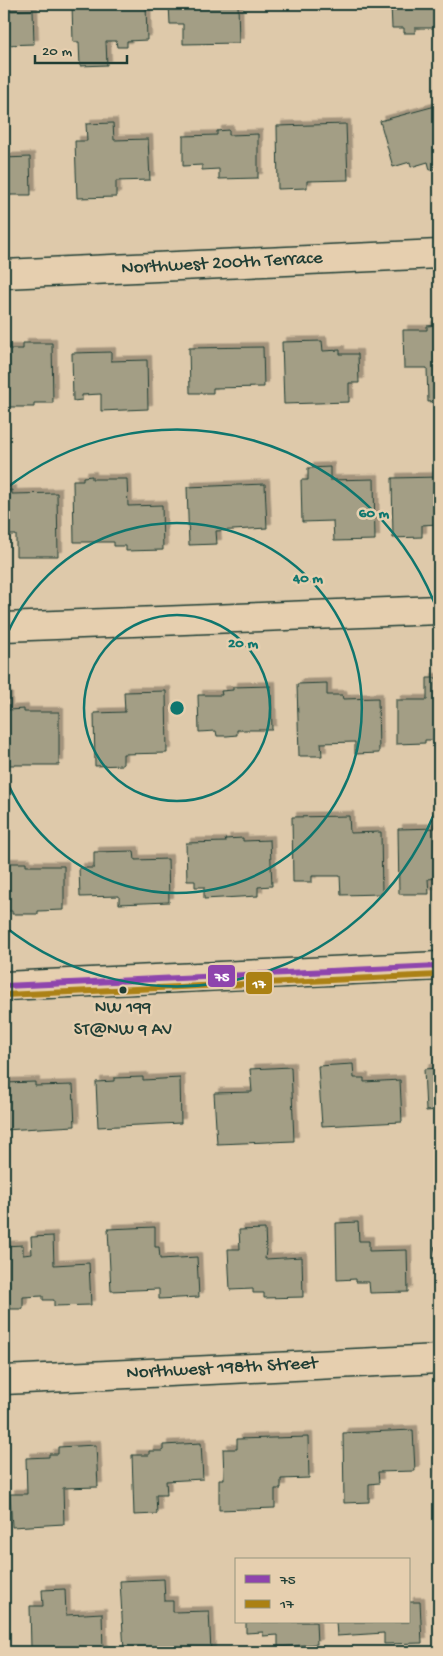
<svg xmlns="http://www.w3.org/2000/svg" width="443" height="1656" viewBox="0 0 443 1656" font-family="'Gochi Hand',sans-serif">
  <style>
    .building { fill: #a39e85; stroke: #1f3d34; filter: url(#shadow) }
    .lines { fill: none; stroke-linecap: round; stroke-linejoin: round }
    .minor-casing { stroke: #1f3d34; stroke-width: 31 }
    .major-casing { stroke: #1f3d34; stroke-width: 31 }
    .minor { stroke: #e6cfaf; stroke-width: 28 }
    .major { stroke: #e6cfaf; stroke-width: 28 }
    .bus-1-casing { stroke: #e6cfaf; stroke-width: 10 }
    .bus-2-casing { stroke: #e6cfaf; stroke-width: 10 }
    .bus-1 { stroke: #8e44ad; stroke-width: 6 }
    .bus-2 { stroke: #ab8112; stroke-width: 6 }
    .ring { fill: none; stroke: #0f766e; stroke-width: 2.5 }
    .bus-dot { fill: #1f3d34; stroke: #e6cfaf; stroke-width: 2 }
    .labels { text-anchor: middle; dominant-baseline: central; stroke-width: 5; stroke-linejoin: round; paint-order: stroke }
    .bus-label { font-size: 18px; fill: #1f3d34; stroke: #e6cfaf }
    .street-label { font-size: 19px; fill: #1f3d34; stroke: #e6cfaf }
    .centre { fill: #0f766e; stroke: #e6cfaf; stroke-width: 2.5 }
    .ring-label { font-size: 15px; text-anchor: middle; font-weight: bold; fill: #0f766e; stroke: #e6cfaf; stroke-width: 5; stroke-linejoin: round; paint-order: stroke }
    .line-badge { stroke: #e6cfaf; stroke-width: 2 }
    .badge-label { font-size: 14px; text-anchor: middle; font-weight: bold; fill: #fff }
  </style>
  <defs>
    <filter id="shadow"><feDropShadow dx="4.5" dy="-4.5" stdDeviation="0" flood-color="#0004"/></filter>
  </defs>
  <rect width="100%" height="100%" fill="#dec9aa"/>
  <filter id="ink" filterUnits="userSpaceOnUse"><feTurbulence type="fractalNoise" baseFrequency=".02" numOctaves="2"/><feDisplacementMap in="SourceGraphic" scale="10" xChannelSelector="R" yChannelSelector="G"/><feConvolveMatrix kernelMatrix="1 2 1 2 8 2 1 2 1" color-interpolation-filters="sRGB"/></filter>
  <g filter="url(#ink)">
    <g class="building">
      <polygon points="72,4 146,4 147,40 127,41 127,47 117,47 116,41 106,41 107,65 80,66 79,42 73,42"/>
      <polygon points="169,4 238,4 239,43 183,44 183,24 170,24"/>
      <polygon points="391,4 439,4 439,28 415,28 415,33 404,33 404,28 392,28"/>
      <polygon points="33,10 34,44 4,45 4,11"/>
      <polygon points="439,105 439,168 430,170 428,162 411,167 410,162 393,167 380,121"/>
      <polygon points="113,123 114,140 148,139 150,180 116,181 116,197 77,198 75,141 87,141 86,124"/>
      <polygon points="346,124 348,180 307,181 307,188 278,189 277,126"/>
      <polygon points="229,130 229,135 258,134 258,178 219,179 219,169 202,170 202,165 183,166 183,136 217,135 217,131"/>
      <polygon points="30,157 31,195 7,195 7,200 4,200 4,158"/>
      <polygon points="439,325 439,401 428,402 427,368 404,368 403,330 427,330 427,326"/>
      <polygon points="322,341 323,351 340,350 340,354 358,354 359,383 349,383 349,402 284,404 282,342"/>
      <polygon points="23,343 52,343 53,403 34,403 34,407 4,407 4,349 23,349"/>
      <polygon points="263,347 264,387 213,388 213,393 190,393 189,348"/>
      <polygon points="111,352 111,361 147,360 148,409 101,411 101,394 82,395 82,400 73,401 72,353"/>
      <polygon points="330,467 330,480 374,479 375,540 334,541 333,521 302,522 301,480 308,480 308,468"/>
      <polygon points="92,476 92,479 127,479 128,506 162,505 163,550 126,551 126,546 114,546 114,542 74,542 73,480 83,480 83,477"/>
      <polygon points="439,477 438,524 422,525 422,537 393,538 392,478"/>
      <polygon points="265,484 267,528 216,531 217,544 189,545 187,487"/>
      <polygon points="12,490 12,494 57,493 58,556 16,556 16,535 4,535 4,491"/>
      <polygon points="427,678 439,678 439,740 425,740 425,743 396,744 396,700 427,700"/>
      <polygon points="327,683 327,695 342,695 343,699 378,698 379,753 355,754 355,742 321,743 322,756 299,756 297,684"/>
      <polygon points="271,686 272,730 237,730 237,735 227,736 217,736 216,731 199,732 198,695 222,695 221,691 233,690 233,687"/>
      <polygon points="166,691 167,753 123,754 123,765 95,766 94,713 125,712 124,692"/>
      <polygon points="4,697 8,697 8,710 24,709 24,712 59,712 59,765 4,765"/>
      <polygon points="349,816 350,833 381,832 382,894 341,895 340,876 312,876 312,882 293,882 292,817"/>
      <polygon points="439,828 439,878 428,879 429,894 399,894 398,829"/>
      <polygon points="243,838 243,841 270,840 272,886 258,887 258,896 204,899 204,887 195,887 195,881 187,881 186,843 226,842 225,839"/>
      <polygon points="134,851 135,860 168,859 169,902 119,904 119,896 80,897 79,868 94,868 94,852"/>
      <polygon points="5,863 26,863 26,866 64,866 64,910 38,911 38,914 12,914 12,911 4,911"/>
      <polygon points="353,1064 354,1078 364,1078 364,1082 400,1080 402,1122 322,1126 318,1066"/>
      <polygon points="291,1067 294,1141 217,1144 214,1093 252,1092 250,1069"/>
      <polygon points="439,1068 439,1110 426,1111 424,1069"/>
      <polygon points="143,1077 143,1080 180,1078 181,1123 98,1127 96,1082 114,1081 114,1078"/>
      <polygon points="35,1082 35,1086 73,1085 75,1126 4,1130 4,1083"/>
      <polygon points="358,1222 359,1241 369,1241 369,1251 407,1250 408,1292 370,1293 369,1282 356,1282 356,1279 337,1280 336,1223"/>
      <polygon points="155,1227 155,1247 159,1247 160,1259 197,1257 199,1297 159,1299 159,1289 111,1291 108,1229"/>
      <polygon points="265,1229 266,1250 265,1259 302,1257 303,1297 264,1298 264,1293 253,1293 253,1289 230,1290 228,1249 240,1249 239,1230"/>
      <polygon points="53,1236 54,1265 89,1263 91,1305 54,1306 54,1300 43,1300 43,1296 23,1297 23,1309 4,1309 4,1246 23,1245 23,1255 32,1254 31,1237"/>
      <polygon points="439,1245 439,1264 434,1247"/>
      <polygon points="439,1428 439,1497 437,1497 434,1429"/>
      <polygon points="413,1430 415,1471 378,1472 379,1483 369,1484 369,1502 344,1503 343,1433"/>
      <polygon points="308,1437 309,1478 281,1479 281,1489 275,1489 275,1508 219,1510 219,1479 224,1479 223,1449 237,1449 237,1439"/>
      <polygon points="201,1443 203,1479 166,1481 167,1495 156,1495 157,1514 134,1515 132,1455 149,1455 149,1451 163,1451 163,1445"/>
      <polygon points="96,1445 98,1487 63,1488 64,1524 12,1527 10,1494 27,1494 26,1458 49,1457 49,1454 58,1454 58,1447"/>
      <polygon points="164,1579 165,1601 173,1601 173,1612 209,1611 211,1652 124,1652 120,1581"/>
      <polygon points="65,1589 66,1615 102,1613 103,1652 66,1652 66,1650 55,1650 55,1647 31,1648 30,1606 43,1606 42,1590"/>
      <polygon points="409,1602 420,1602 422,1643 384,1644 384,1633 337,1636 336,1622 409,1622"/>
      <polygon points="246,1622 316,1622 317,1644 278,1647 278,1635 263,1636 263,1632 246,1633"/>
    </g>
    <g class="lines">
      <defs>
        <g id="minor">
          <polyline points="4,274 439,254"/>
          <polyline points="4,627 439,610"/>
          <polyline points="4,1380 439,1359"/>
        </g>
        <polyline id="major" points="4,986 439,966"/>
      </defs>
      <use href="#minor" class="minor-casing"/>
      <use href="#major" class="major-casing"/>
      <use href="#minor" class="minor"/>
      <use href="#major" class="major"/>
      <defs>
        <polyline id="bus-1" points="4,986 439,966"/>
        <polyline id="bus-2" points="4,995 439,975"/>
      </defs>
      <use href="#bus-1" class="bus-1-casing"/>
      <use href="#bus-2" class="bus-2-casing"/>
      <use href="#bus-1" class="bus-1"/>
      <use href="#bus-2" class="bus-2"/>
    </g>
  </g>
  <g class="ring">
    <circle cx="177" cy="708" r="93"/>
    <path d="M4 642A185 185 0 1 1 4 774"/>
    <path d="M439 801A278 278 0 0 1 4 926M4 490A278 278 0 0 1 439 615"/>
  </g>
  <circle class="bus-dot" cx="123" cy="990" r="4.5"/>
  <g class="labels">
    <g class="bus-label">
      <text x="123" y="1008">NW 199<tspan x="123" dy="22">ST@NW 9 AV</tspan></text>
    </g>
    <g class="street-label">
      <text transform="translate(222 264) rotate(-3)">Northwest 200th Terrace</text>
      <text transform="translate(222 1369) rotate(-3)">Northwest 198th Street</text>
    </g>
  </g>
  <circle cx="177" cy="708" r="8" class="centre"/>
  <g class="ring-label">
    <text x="374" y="517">60 m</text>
    <text x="308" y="582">40 m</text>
    <text x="243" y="647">20 m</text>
  </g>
  <g class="line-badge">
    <rect x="207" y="964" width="29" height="24" rx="5" fill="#8e44ad"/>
    <rect x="245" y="971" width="28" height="24" rx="5" fill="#ab8112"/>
  </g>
  <g class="badge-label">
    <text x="222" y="981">75</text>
    <text x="259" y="988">17</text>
  </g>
  <rect width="443" height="1656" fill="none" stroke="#e6cfaf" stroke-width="20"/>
  <rect x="10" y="10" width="423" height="1636" fill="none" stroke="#1f3d34" stroke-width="2" filter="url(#ink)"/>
  <rect x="235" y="1558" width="175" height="65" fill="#e6cfaf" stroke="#96957e"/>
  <rect x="245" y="1575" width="25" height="8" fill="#8e44ad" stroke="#96957e"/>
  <text x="280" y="1584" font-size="15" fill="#1f3d34">75</text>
  <rect x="245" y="1600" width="25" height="8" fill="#ab8112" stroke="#96957e"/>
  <text x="280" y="1608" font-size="15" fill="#1f3d34">17</text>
  <path d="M35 55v8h92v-8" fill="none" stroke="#1f3d34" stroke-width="2.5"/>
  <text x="42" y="55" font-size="15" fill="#1f3d34" stroke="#e6cfaf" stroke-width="4" paint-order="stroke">20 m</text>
</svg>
